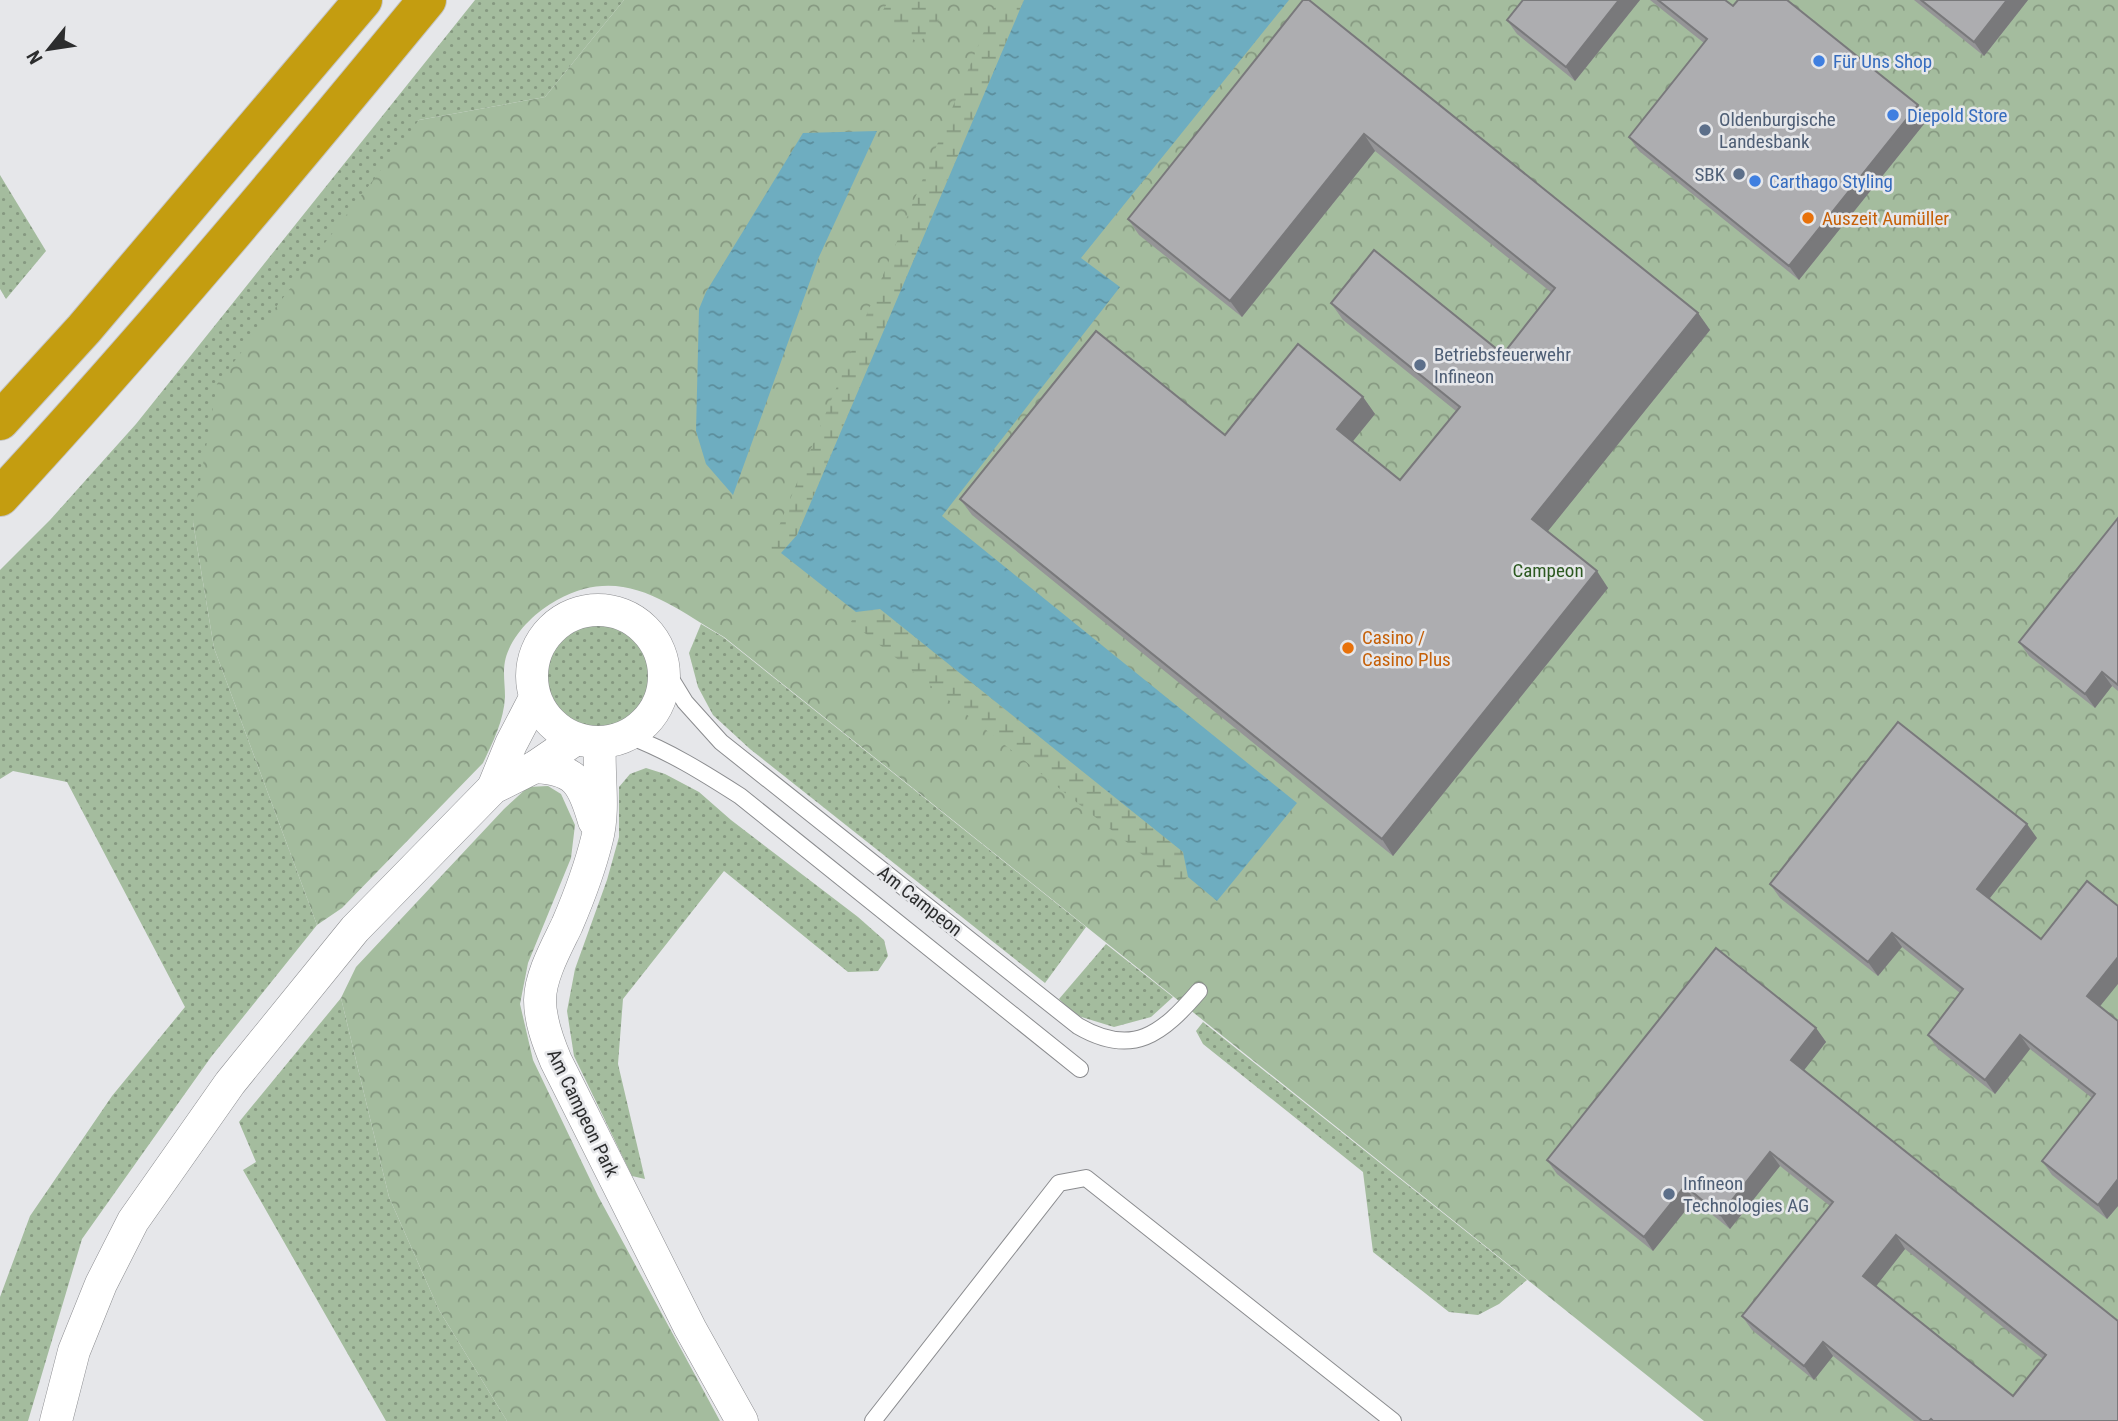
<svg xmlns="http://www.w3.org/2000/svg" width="2118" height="1421" viewBox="0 0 2118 1421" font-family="'Roboto Condensed',sans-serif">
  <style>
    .grass { fill: url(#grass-dots) }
    .forest { fill: url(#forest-crowns) }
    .wetland { fill: url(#wetland-marsh) }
    .water { fill: url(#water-ripples) }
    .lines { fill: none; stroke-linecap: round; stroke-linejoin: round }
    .lane-casing { stroke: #8b8c8f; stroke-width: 18 }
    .street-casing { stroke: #8b8c8f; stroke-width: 33 }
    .highway-casing { stroke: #c4c4c4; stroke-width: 40 }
    .lane { stroke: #fff; stroke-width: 16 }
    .street { stroke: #fff; stroke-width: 32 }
    .highway { stroke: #c49d10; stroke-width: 38 }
    .wall { fill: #959597; fill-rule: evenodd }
    .shaded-wall { fill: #79797b }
    .building { fill: #adadb0; stroke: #79797b; stroke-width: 2; fill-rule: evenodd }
    .shop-dot { fill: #3f7fe0; stroke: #e6e7ea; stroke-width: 2.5 }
    .service-dot { fill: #5c6f8a; stroke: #e6e7ea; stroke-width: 2.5 }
    .food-dot { fill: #e8710a; stroke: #e6e7ea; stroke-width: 2.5 }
    .labels { text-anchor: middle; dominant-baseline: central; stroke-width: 5; stroke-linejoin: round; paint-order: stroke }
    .shop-label { font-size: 19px; fill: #366cbe; stroke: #e6e7ea; text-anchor: start }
    .service-label { font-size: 19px; fill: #4e5e75; stroke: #e6e7ea; text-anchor: start }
    .food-label { font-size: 19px; fill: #c56008; stroke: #e6e7ea; text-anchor: start }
    .park-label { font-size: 19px; fill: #2c5920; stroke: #e6e7ea }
    .street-label { font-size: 19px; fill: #2c2d2e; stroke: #e6e7ea }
  </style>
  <defs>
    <pattern id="grass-dots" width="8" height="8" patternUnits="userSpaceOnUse" patternTransform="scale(1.75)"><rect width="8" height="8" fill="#a4bc9e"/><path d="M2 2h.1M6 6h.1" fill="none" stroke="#869981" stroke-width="1.8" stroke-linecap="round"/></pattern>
    <pattern id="forest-crowns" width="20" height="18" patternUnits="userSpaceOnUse" patternTransform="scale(1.75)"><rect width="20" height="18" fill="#a4bc9e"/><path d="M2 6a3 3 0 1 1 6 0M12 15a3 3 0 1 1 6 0" fill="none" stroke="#869981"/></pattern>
    <pattern id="wetland-marsh" width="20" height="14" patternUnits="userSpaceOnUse" patternTransform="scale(1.75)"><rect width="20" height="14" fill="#a4bc9e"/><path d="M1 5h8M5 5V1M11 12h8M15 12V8" fill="none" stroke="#869981"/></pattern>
    <pattern id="water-ripples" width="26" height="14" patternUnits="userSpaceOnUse" patternTransform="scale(1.75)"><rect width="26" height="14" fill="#6eadc0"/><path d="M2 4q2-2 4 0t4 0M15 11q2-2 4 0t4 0" fill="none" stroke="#5b8d9c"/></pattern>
  </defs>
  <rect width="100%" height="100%" fill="#e6e7ea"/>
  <g class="grass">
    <polygon points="475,0 624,0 545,97 419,120 193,522 214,648 317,925 211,1057 82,1239 28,1421 0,1421 0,1297 30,1216 112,1096 185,1007 67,782 13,771 0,779 0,570 50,520 136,424"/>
    <polygon points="0,175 46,251 6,299 0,289"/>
    <circle cx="599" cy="677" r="53"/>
    <polygon points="701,624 723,637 1086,927 1045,983 750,749 713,715 698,687 689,653"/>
    <polygon points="646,768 665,774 699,792 731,820 858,917 884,940 888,956 878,971 848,972 724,871 623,999 618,1064 645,1179 632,1176 574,1056 567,1011 575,969 607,880 619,837 619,787 630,774"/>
    <polygon points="1106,944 1173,997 1151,1017 1114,1027 1075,1015 1059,999"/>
    <polygon points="341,998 389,1197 439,1310 507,1421 386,1421 243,1170 256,1162 239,1122"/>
    <polygon points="1203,1022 1527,1280 1499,1304 1478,1315 1449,1312 1373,1252 1363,1172 1203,1044 1196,1031"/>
  </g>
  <g class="forest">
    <path d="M624 0H2118V1421H1704L724 637C668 604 623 564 557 600 537 611 518 629 509 649 501 666 505 680 505 697 504 720 493 742 483 763L342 908 317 925 214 648 193 522 217 384 419 120 545 97Z"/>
    <polygon points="548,786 561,794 575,825 571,858 528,963 520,1004 533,1060 598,1196 720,1421 507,1421 439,1310 389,1197 341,998 356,967 504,809 528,787"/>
  </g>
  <g class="wetland">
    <polygon points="889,0 948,0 931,36 916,41 879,17"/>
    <polygon points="997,0 1024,0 797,535 781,553 767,555"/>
    <polygon points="880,609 1183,852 1188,877 1179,884 851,622 856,612"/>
  </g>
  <g class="water">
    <polygon points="1024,0 1289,0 1081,258 1120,287 942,516 1297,803 1217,901 1188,877 1183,852 880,609 856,612 781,553 797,535"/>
    <polygon points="877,131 818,259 733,495 706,464 696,431 699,309 706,292 803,133"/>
  </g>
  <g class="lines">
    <defs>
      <g id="lane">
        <path d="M666 671 685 702 721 742 1078 1026C1133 1058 1162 1034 1199 991"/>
        <path d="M629 736C669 751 704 773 740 796L1080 1069"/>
        <polyline points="873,1421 1059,1183 1086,1178 1393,1421"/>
      </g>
      <g id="street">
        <circle cx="598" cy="676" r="66"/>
        <path d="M600 743C598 775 605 808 597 839 590 868 579 897 567 925 557 946 540 976 540 1000 540 1021 548 1042 556 1061L690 1328 742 1421"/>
        <path d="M535 767C576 769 583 783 594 821"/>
        <polyline points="493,788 511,744 535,698"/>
        <polyline points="56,1421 74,1351 101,1284 133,1221 230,1083 355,929 493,788 535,767 576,739"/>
      </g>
      <g id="highway">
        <polyline points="0,421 84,329 363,0"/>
        <path d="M0 497C148 337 288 169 427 0"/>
      </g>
    </defs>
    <use href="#lane" class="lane-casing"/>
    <use href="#street" class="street-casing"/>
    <use href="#highway" class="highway-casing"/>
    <use href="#lane" class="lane"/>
    <use href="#street" class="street"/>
    <use href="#highway" class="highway"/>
  </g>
  <g class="wall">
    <polygon points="1303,0 1698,313 1710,330 1547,532 1608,588 1393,856 972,515 960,499 1225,435 1363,397 1375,414 1353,441 1400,480 1456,411 1343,320 1331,303 1503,354 1552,293 1375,151 1242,317 1139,235 1128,219"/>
    <polygon points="1523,0 1640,0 1575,81 1517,34 1507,20"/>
    <polygon points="1650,0 1725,0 1733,6 1928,119 1799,280 1639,151 1629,137 1704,43"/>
    <polygon points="1914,0 2028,0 1984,56"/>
    <polygon points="2118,518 2118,691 2112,686 2095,708 2029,656 2019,642"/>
    <polygon points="2037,838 1989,899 2100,1007 2118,1021 2118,1206 2107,1219 2052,1175 2042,1161 2092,1098 2030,1049 1995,1094 1938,1049 1928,1035 1960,993 1902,947 1878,976 1780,898 1770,884"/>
    <path d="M1816 1028 1826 1042 1804 1070 2118 1421H1914L1833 1356 1814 1380 1752 1330 1742 1316 1830 1206 1780 1166 1730 1229 1694 1200 1653 1251 1557 1174 1547 1160ZM1905 1249 2043 1359 2013 1396 1876 1286Z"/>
  </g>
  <g class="shaded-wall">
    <polygon points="1619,0 1640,0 1575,81 1566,67"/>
    <polygon points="2007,0 2028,0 1984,56 1974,42"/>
    <polygon points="1918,105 1928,119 1799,280 1789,266"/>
    <polygon points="1364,134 1375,151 1242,317 1230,301"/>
    <polygon points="1698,313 1710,330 1544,536 1532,519"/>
    <polygon points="1363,397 1375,414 1349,446 1337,429"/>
    <polygon points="1597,571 1608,588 1393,856 1382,839"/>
    <polygon points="2102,672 2112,686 2095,708 2085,694"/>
    <polygon points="2027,824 2037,838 1986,903 1977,889"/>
    <polygon points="1892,933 1902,947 1878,976 1868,962"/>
    <polygon points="2118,957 2118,984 2097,1010 2087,996"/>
    <polygon points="1816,1028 1826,1042 1801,1074 1791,1060"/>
    <polygon points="2020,1035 2030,1049 1995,1094 1985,1080"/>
    <polygon points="1770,1152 1780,1166 1730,1229 1720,1215"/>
    <polygon points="2118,1179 2118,1206 2107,1219 2098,1205"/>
    <polygon points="1685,1186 1694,1200 1653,1251 1644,1237"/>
    <polygon points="1896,1235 1905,1249 1873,1290 1863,1276"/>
    <polygon points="1823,1342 1833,1356 1814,1380 1804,1366"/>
  </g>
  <g class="building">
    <polygon points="1303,0 1309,0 1698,313 1532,519 1597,571 1382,839 960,499 1096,331 1225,435 1298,344 1363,397 1337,429 1400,480 1460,407 1331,303 1374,250 1503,354 1555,288 1364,134 1230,301 1128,219"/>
    <polygon points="1523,0 1619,0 1566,67 1507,20"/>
    <polygon points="1658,0 1725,0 1733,6 1738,0 1787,0 1918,105 1789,266 1629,137 1707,39"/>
    <polygon points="1921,0 2007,0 1974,42"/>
    <polygon points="2118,518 2118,685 2102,672 2085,694 2019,642"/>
    <polygon points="1898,722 2027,824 1977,889 2041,939 2087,881 2118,906 2118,957 2087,996 2118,1021 2118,1179 2098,1205 2042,1161 2095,1094 2020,1035 1985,1080 1928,1035 1963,989 1892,933 1868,962 1770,884"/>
    <path d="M1716 948 1816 1028 1791 1060 2118 1321V1421H1933L1931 1419 1929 1421H1922L1823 1342 1804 1366 1742 1316 1833 1202 1770 1152 1720 1215 1685 1186 1644 1237 1547 1160ZM1896 1235 2046 1355 2013 1396 1863 1276Z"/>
  </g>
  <g class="shop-dot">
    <circle cx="1819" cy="61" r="7"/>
    <circle cx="1893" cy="115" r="7"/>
    <circle cx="1755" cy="181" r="7"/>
  </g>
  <g class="service-dot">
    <circle cx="1705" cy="130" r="7"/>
    <circle cx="1739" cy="174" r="7"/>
    <circle cx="1420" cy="365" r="7"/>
    <circle cx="1669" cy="1194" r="7"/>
  </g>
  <g class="food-dot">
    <circle cx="1808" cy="218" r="7"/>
    <circle cx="1348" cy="648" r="7"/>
  </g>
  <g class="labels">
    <g class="shop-label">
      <text x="1833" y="61">Für Uns Shop</text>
      <text x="1907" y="115">Diepold Store</text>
      <text x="1769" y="181">Carthago Styling</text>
    </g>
    <g class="service-label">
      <text x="1719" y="119">Oldenburgische<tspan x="1719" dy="22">Landesbank</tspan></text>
      <text x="1725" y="174" text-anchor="end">SBK</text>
      <text x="1434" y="354">Betriebsfeuerwehr<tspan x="1434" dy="22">Infineon</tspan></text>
      <text x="1683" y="1183">Infineon<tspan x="1683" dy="22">Technologies AG</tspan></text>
    </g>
    <g class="food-label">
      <text x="1822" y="218">Auszeit Aumüller</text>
      <text x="1362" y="637">Casino /<tspan x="1362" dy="22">Casino Plus</tspan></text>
    </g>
    <g class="park-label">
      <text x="1548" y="570">Campeon</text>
    </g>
    <g class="street-label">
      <text transform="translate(920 901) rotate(38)">Am Campeon</text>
      <text transform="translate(583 1113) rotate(64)">Am Campeon Park</text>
    </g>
  </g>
  <g transform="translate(49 49) rotate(240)" stroke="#e6e7ea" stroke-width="5" paint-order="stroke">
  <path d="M0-5L12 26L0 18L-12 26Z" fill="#2c2d2e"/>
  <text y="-10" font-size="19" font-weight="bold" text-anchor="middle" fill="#2c2d2e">N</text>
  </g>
</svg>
